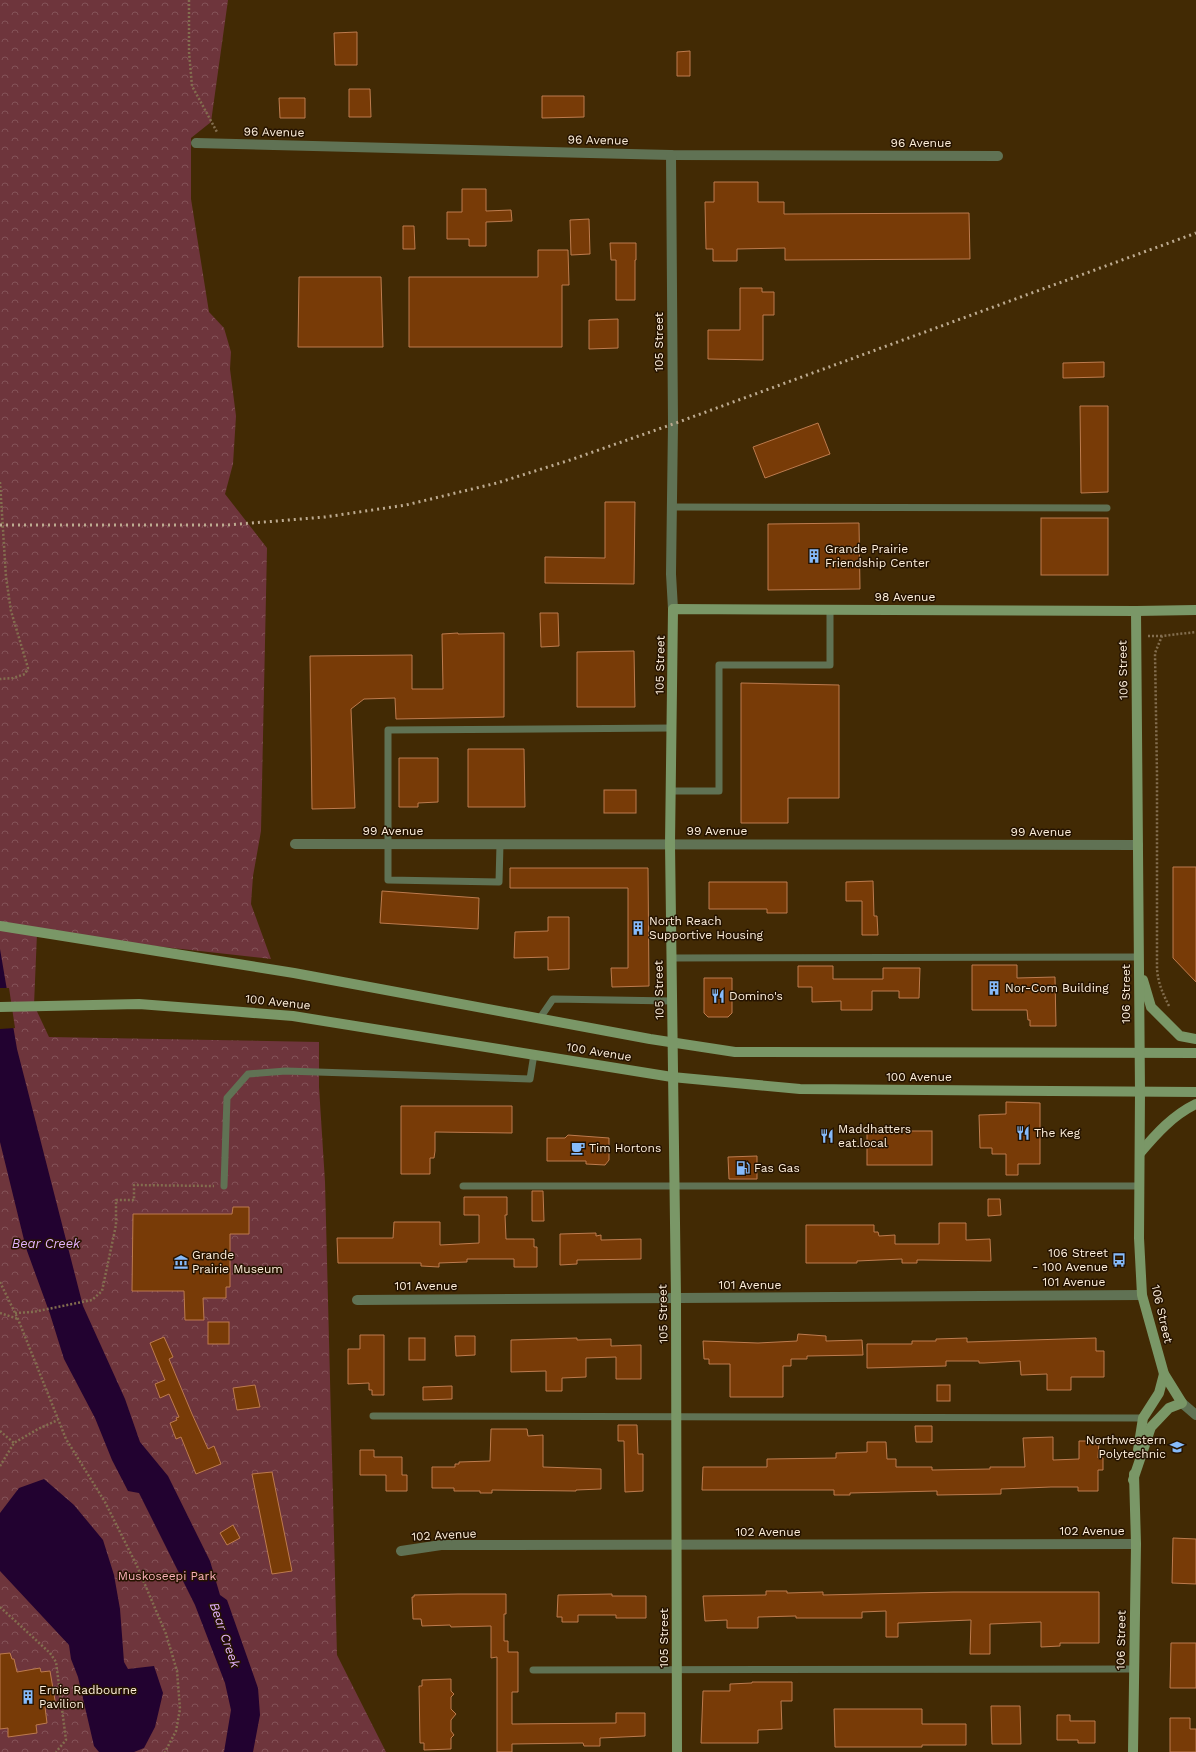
<svg xmlns="http://www.w3.org/2000/svg" width="1196" height="1752" viewBox="0 0 1196 1752" font-family="'Work Sans',sans-serif">
  <style>
    .park { fill: url(#park-crowns) }
    .water { fill: #220230 }
    .pier { fill: #422a04 }
    .building { fill: #783b07; stroke: #bd7b4e }
    .lines { fill: none; stroke-linecap: round; stroke-linejoin: round }
    .path { stroke: #836e4f; stroke-width: 2.5; stroke-dasharray: 2 2; stroke-linecap: butt }
    .lane { stroke: #607254; stroke-width: 7 }
    .street { stroke: #607254; stroke-width: 10 }
    .secondary { stroke: #7a9767; stroke-width: 10 }
    .rail { stroke: #bdab91; stroke-width: 3; stroke-dasharray: 2 4; stroke-linecap: butt }
    .labels { text-anchor: middle; dominant-baseline: central; stroke-width: 3; stroke-linejoin: round; paint-order: stroke }
    .street-label { font-size: 12px; fill: #feefdb; stroke: #251300 }
    .poi-label { font-size: 12px; fill: #feefdb; stroke: #251300; text-anchor: start }
    .park-label { font-size: 12px; fill: #f7afb5; stroke: #251300 }
    .water-label { font-size: 13px; font-style: italic; fill: #e2b1fb; stroke: #251300 }
  </style>
  <defs>
    <pattern id="park-crowns" width="20" height="18" patternUnits="userSpaceOnUse"><rect width="20" height="18" fill="#6e353c"/><path d="M2 6a3 3 0 1 1 6 0M12 15a3 3 0 1 1 6 0" fill="none" stroke="#845358"/></pattern>
  </defs>
  <rect width="100%" height="100%" fill="#422a04"/>
  <polygon class="park" points="0,0 228,0 211,122 191,138 191,199 209,312 224,328 231,352 230,369 236,416 233,464 225,494 267,548 261,831 253,876 251,904 271,959 37,933 34,1005 49,1037 319,1042 319,1087 325,1182 337,1655 386,1752 0,1752"/>
  <g class="water">
    <polygon points="0,949 17,1049 83,1306 125,1399 140,1442 168,1476 210,1561 220,1595 227,1600 258,1688 260,1715 253,1752 224,1752 231,1710 225,1683 195,1605 139,1493 128,1491 112,1460 95,1418 64,1359 50,1314 26,1248 0,1142"/>
    <polygon points="44,1479 74,1505 103,1540 114,1575 120,1609 124,1662 128,1669 154,1666 163,1693 155,1727 144,1748 134,1752 99,1752 94,1746 78,1677 71,1659 69,1645 0,1571 0,1513 19,1488"/>
  </g>
  <polygon class="pier" points="0,988 9,988 15,1028 0,1029"/>
  <g class="building">
    <polygon points="357,32 357,65 335,65 334,33"/>
    <polygon points="690,51 690,76 677,76 677,52"/>
    <polygon points="349,89 370,89 371,117 349,117"/>
    <polygon points="542,96 584,96 584,117 542,118"/>
    <polygon points="279,98 305,98 305,118 280,118"/>
    <polygon points="714,182 758,182 758,202 784,202 784,214 969,213 970,259 785,260 785,248 737,249 737,261 713,261 713,249 706,249 705,202 714,202"/>
    <polygon points="462,189 486,189 486,211 511,210 512,221 486,222 486,246 469,246 469,239 447,239 447,212 462,212"/>
    <polygon points="589,219 590,254 571,255 570,220"/>
    <polygon points="403,226 414,226 415,249 403,249"/>
    <polygon points="610,243 636,243 636,260 635,260 635,300 616,300 616,260 611,260"/>
    <polygon points="538,250 568,250 569,285 562,285 562,347 409,347 409,277 538,277"/>
    <polygon points="299,277 381,277 383,347 298,347"/>
    <polygon points="740,288 762,288 762,292 774,292 774,315 763,315 763,360 708,359 708,330 740,330"/>
    <polygon points="618,319 618,348 589,349 589,320"/>
    <polygon points="1104,362 1104,377 1063,378 1063,363"/>
    <polygon points="1080,406 1108,406 1108,492 1081,493"/>
    <polygon points="818,423 830,454 765,478 753,447"/>
    <polygon points="605,502 635,502 634,584 545,583 545,557 605,558"/>
    <rect x="1041" y="518" width="67" height="57"/>
    <polygon points="859,523 860,589 768,590 768,524"/>
    <polygon points="540,613 558,613 559,646 541,647"/>
    <polygon points="458,633 458,634 504,633 504,717 396,719 395,698 364,699 351,709 355,808 312,809 310,656 412,655 412,689 443,689 442,634"/>
    <polygon points="634,651 635,707 577,707 577,652"/>
    <polygon points="741,683 839,685 839,798 788,798 788,823 741,823"/>
    <polygon points="468,749 524,749 525,807 468,807"/>
    <polygon points="399,758 438,758 438,802 418,803 418,807 399,807"/>
    <rect x="604" y="790" width="32" height="23"/>
    <polygon points="1173,867 1196,867 1196,982 1173,958"/>
    <polygon points="510,868 648,868 649,986 612,987 611,968 628,968 628,888 510,888"/>
    <polygon points="873,881 874,916 877,916 878,935 862,935 862,901 846,901 846,882"/>
    <polygon points="709,882 787,882 787,913 767,913 767,909 709,909"/>
    <polygon points="382,891 479,898 478,929 380,923"/>
    <polygon points="548,917 569,917 569,969 548,970 548,957 514,958 515,932 548,931"/>
    <polygon points="972,965 1017,965 1017,978 1055,977 1056,1026 1030,1026 1030,1020 1028,1020 1027,1010 972,1010"/>
    <polygon points="798,966 833,966 833,979 883,979 883,968 920,968 919,998 899,998 899,991 872,991 872,1010 841,1010 841,1001 812,1002 812,987 798,987"/>
    <polygon points="704,978 732,978 732,1013 728,1017 708,1017 704,1013"/>
    <polygon points="1006,1102 1040,1103 1040,1164 1018,1164 1018,1175 1006,1175 1006,1154 992,1154 992,1148 980,1148 979,1115 1006,1114"/>
    <polygon points="401,1106 512,1106 512,1133 435,1132 435,1151 434,1158 430,1158 430,1174 401,1174"/>
    <rect x="867" y="1131" width="65" height="34"/>
    <polygon points="568,1135 609,1138 609,1160 605,1165 586,1164 586,1161 547,1161 547,1138 565,1138"/>
    <polygon points="757,1156 757,1179 729,1179 728,1157"/>
    <polygon points="532,1191 543,1191 544,1221 532,1221"/>
    <polygon points="464,1197 507,1197 507,1215 505,1215 506,1239 534,1239 534,1247 537,1247 537,1267 514,1267 514,1259 467,1259 467,1262 439,1263 439,1267 421,1266 421,1263 338,1263 337,1238 393,1238 394,1222 440,1222 440,1245 479,1243 479,1215 464,1215"/>
    <polygon points="988,1199 1000,1199 1001,1215 988,1216"/>
    <polygon points="233,1207 249,1207 249,1234 230,1234 230,1287 226,1287 226,1298 203,1298 204,1320 185,1320 184,1291 132,1291 133,1214 232,1214"/>
    <polygon points="939,1223 966,1223 966,1240 990,1239 991,1261 923,1260 917,1260 917,1263 902,1263 902,1259 857,1261 857,1263 806,1263 806,1225 874,1225 874,1232 878,1232 879,1236 895,1235 895,1244 939,1244"/>
    <polygon points="596,1233 596,1236 601,1235 601,1240 641,1239 641,1259 577,1260 577,1264 560,1265 560,1234"/>
    <rect x="208" y="1322" width="21" height="22"/>
    <polygon points="798,1334 826,1336 826,1341 862,1340 863,1355 807,1356 807,1359 791,1359 791,1366 783,1366 783,1397 730,1397 730,1364 709,1364 709,1359 704,1359 703,1341 758,1343 797,1341"/>
    <polygon points="360,1335 384,1335 384,1395 372,1395 372,1390 369,1390 369,1383 348,1384 348,1349 360,1349"/>
    <polygon points="455,1336 475,1336 475,1355 456,1356"/>
    <polygon points="164,1337 173,1357 169,1359 192,1414 208,1449 214,1446 221,1464 196,1474 181,1437 176,1439 170,1423 177,1420 176,1418 179,1417 169,1394 160,1398 155,1384 165,1380 150,1343"/>
    <rect x="409" y="1338" width="16" height="22"/>
    <polygon points="577,1338 577,1340 611,1339 611,1346 641,1345 641,1379 616,1379 616,1357 586,1358 586,1377 562,1378 562,1391 546,1391 546,1371 511,1372 511,1340"/>
    <polygon points="967,1338 967,1342 1096,1338 1096,1351 1104,1351 1104,1377 1071,1377 1071,1390 1047,1390 1047,1374 1021,1375 1020,1361 984,1363 979,1363 979,1361 946,1361 946,1366 867,1368 867,1344 912,1344 912,1341 936,1341 936,1339"/>
    <polygon points="255,1385 260,1407 237,1410 233,1388"/>
    <rect x="937" y="1385" width="13" height="16"/>
    <polygon points="452,1386 452,1399 423,1400 423,1387"/>
    <polygon points="618,1425 637,1425 638,1454 643,1454 643,1491 625,1492 624,1441 618,1441"/>
    <polygon points="915,1426 932,1426 932,1442 916,1442"/>
    <polygon points="491,1429 527,1429 528,1436 543,1435 543,1467 601,1469 601,1489 576,1490 576,1491 492,1490 492,1493 480,1493 480,1491 454,1491 454,1488 432,1488 432,1467 455,1467 455,1464 459,1464 459,1462 490,1461"/>
    <polygon points="1053,1437 1053,1460 1079,1459 1079,1441 1099,1441 1098,1458 1103,1458 1103,1470 1098,1470 1098,1491 1078,1491 1078,1487 1051,1487 1001,1489 1001,1494 937,1495 937,1491 850,1493 850,1495 834,1495 834,1490 702,1490 703,1467 767,1467 767,1459 836,1458 836,1453 867,1452 867,1442 886,1442 887,1459 896,1459 896,1467 932,1467 932,1470 990,1469 990,1467 1025,1467 1023,1438"/>
    <polygon points="360,1450 374,1450 374,1457 402,1457 402,1475 407,1475 407,1491 386,1491 386,1475 360,1475"/>
    <polygon points="272,1472 292,1571 272,1574 252,1474"/>
    <polygon points="233,1525 240,1538 227,1545 220,1533"/>
    <polygon points="1173,1538 1196,1539 1196,1584 1172,1583"/>
    <polygon points="766,1591 787,1591 787,1593 823,1592 823,1595 953,1592 1099,1592 1099,1643 1060,1643 1060,1646 1041,1647 1041,1622 990,1624 990,1654 970,1654 971,1620 898,1623 898,1637 886,1637 886,1611 862,1612 862,1618 796,1618 796,1616 758,1617 758,1628 727,1628 727,1620 705,1621 703,1596 766,1595"/>
    <polygon points="458,1594 506,1594 506,1614 504,1614 504,1641 508,1641 508,1652 518,1652 518,1692 512,1692 512,1724 616,1723 616,1713 645,1713 645,1736 600,1738 600,1746 584,1746 583,1743 512,1744 512,1752 497,1752 497,1657 491,1658 491,1626 451,1627 450,1625 422,1626 421,1619 413,1619 412,1597 414,1597 414,1595"/>
    <polygon points="612,1594 612,1596 646,1596 646,1618 616,1618 616,1615 578,1615 578,1622 562,1622 562,1617 557,1617 558,1595"/>
    <polygon points="1171,1643 1196,1643 1196,1688 1170,1688"/>
    <polygon points="10,1653 12,1659 14,1659 17,1672 40,1668 41,1672 50,1671 56,1706 45,1707 47,1723 36,1725 37,1733 8,1737 8,1728 0,1729 0,1654"/>
    <polygon points="451,1679 451,1691 454,1694 451,1697 451,1709 456,1714 451,1720 451,1731 454,1735 451,1738 451,1749 424,1750 424,1743 420,1743 419,1686 422,1686 422,1680"/>
    <polygon points="752,1682 792,1682 792,1701 781,1701 782,1729 758,1730 758,1743 701,1743 703,1691 730,1691 730,1684 752,1683"/>
    <polygon points="991,1706 1020,1706 1021,1744 992,1744"/>
    <polygon points="834,1709 922,1709 922,1724 966,1724 966,1745 922,1745 922,1747 835,1747"/>
    <polygon points="1057,1715 1070,1715 1070,1721 1095,1721 1095,1743 1078,1743 1078,1740 1057,1740"/>
    <polygon points="1170,1718 1190,1718 1190,1729 1196,1729 1196,1752 1170,1752"/>
  </g>
  <g class="lines">
    <g class="path">
      <polyline points="189,0 189,52 192,86 217,132"/>
      <polyline points="0,482 6,577 11,611 28,668 25,674 13,678 0,679"/>
      <polyline points="1148,636 1162,636"/>
      <path d="M1169 1006C1163 994 1158 983 1157 969V775L1155 653 1162 636 1196 632"/>
      <polyline points="0,1282 18,1319 66,1439 105,1502 137,1566 166,1634 177,1671 180,1709 176,1731 165,1752"/>
      <polyline points="0,1313 18,1319"/>
      <polyline points="15,1313 33,1312 92,1300 102,1291 116,1225 116,1200 134,1200 134,1185 214,1186"/>
      <polyline points="0,1431 14,1443"/>
      <polyline points="0,1466 14,1443 38,1429 58,1420"/>
      <polyline points="0,1607 50,1653 56,1662 66,1740 56,1752"/>
    </g>
    <g class="lane">
      <polyline points="672,507 1107,508"/>
      <polyline points="671,791 719,791 719,665 830,665 830,610"/>
      <polyline points="500,844 499,882 388,880 388,730 672,728"/>
      <polyline points="672,958 1139,957"/>
      <polyline points="540,1018 553,999 672,1001"/>
      <polyline points="224,1186 227,1098 248,1074 286,1071 530,1079 534,1054"/>
      <polyline points="463,1186 1140,1186"/>
      <polyline points="373,1416 1143,1418"/>
      <polyline points="533,1670 1133,1669"/>
    </g>
    <g class="street">
      <polyline points="196,143 671,155 998,156"/>
      <polyline points="671,155 673,424 671,574 673,609"/>
      <polyline points="295,844 1138,845"/>
      <polyline points="357,1300 1142,1295"/>
      <polyline points="1182,1403 1196,1415"/>
      <polyline points="401,1551 441,1545 1136,1544"/>
    </g>
    <g class="secondary">
      <polyline points="0,926 294,973 650,1039 735,1052 1196,1053"/>
      <polyline points="1143,980 1151,1007 1180,1036 1196,1039"/>
      <polyline points="0,1007 139,1004 293,1016 672,1077 800,1089 1196,1092"/>
      <path d="M1140 1153C1156 1134 1173 1115 1196 1104"/>
      <polyline points="1138,1450 1143,1418 1159,1393 1164,1374"/>
      <polyline points="1133,1480 1151,1427 1169,1408 1182,1403 1164,1374 1142,1295 1139,1238 1140,1092 1136,611"/>
      <polyline points="677,1752 676,1298 670,844 673,609 1136,611 1196,610"/>
      <polyline points="1133,1752 1136,1544 1134,1474"/>
    </g>
    <polyline class="rail" points="0,525 228,525 325,517 406,505 497,483 570,460 673,424 1196,233"/>
  </g>
  <defs>
    <symbol id="building-bare" viewBox="-9 -9 18 18"><path d="M-4-6H4V6H1V3H-1V6H-4ZM-2.5-4.3h1.7v1.8h-1.7ZM.8-4.3h1.7v1.8H.8ZM-2.5-1h1.7V.8h-1.7ZM.8-1h1.7V.8H.8Z" fill="#86bbfb" stroke="#251300" stroke-width="2.5" paint-order="stroke"/></symbol>
    <symbol id="restaurant-bare" viewBox="-9 -9 18 18"><path d="M-5-6h1v4h1v-4h1v4h1v-4h1v5L-1.5 .5V6h-2V.5L-5-1ZM5-6V6H3V1.5H1.5Q1.5-4 5-6Z" fill="#86bbfb" stroke="#251300" stroke-width="2.5" paint-order="stroke"/></symbol>
    <symbol id="cafe-bare" viewBox="-9 -9 18 18"><path d="M-5.5-4.5H6V0H3Q3 3.5 0 3.5H-2.5Q-5.5 3.5-5.5 0ZM3-3.2v2h1.7v-2ZM-6 4.5H4V6H-6Z" fill="#86bbfb" stroke="#251300" stroke-width="2.5" paint-order="stroke"/></symbol>
    <symbol id="fuel-bare" viewBox="-9 -9 18 18"><path d="M-5.5-6h7V0h2V4h1.3V-2.5L3-4.5l.8-.8L6-3V5H2.5V1h-1V6h-7ZM-4.2-4.7v3.2H.2V-4.7Z" fill="#86bbfb" stroke="#251300" stroke-width="2.5" paint-order="stroke"/></symbol>
    <symbol id="bus-bare" viewBox="-9 -9 18 18"><path d="M-5-6H5V4H4V6H2V4H-2V6H-4V4H-5ZM-3.5-4V0h7V-4ZM-3.5 1.2v1.5H-2V1.2ZM2 1.2v1.5H3.5V1.2Z" fill="#86bbfb" stroke="#251300" stroke-width="2.5" paint-order="stroke"/></symbol>
    <symbol id="museum-bare" viewBox="-9 -9 18 18"><path d="M0-6L6-3V-2H-6V-3ZM-5-1h2V3h-2ZM-1-1h2V3h-2ZM3-1h2V3H3ZM-6 4H6V6H-6Z" fill="#86bbfb" stroke="#251300" stroke-width="2.5" paint-order="stroke"/></symbol>
    <symbol id="university-bare" viewBox="-9 -9 18 18"><path d="M0-5L7-2L0 1L-7-2ZM-4 1L0 2.5L4 1V4Q0 6-4 4Z" fill="#86bbfb" stroke="#251300" stroke-width="2.5" paint-order="stroke"/></symbol>
  </defs>
  <g fill-rule="evenodd">
    <use href="#building-bare" x="804" y="546" width="20" height="20"/>
    <use href="#building-bare" x="628" y="918" width="20" height="20"/>
    <use href="#building-bare" x="984" y="978" width="20" height="20"/>
    <use href="#restaurant-bare" x="708" y="986" width="20" height="20"/>
    <use href="#restaurant-bare" x="1013" y="1123" width="20" height="20"/>
    <use href="#restaurant-bare" x="817" y="1126" width="20" height="20"/>
    <use href="#cafe-bare" x="568" y="1138" width="20" height="20"/>
    <use href="#fuel-bare" x="733" y="1158" width="20" height="20"/>
    <use href="#bus-bare" x="1109" y="1250" width="20" height="20"/>
    <use href="#museum-bare" x="171" y="1252" width="20" height="20"/>
    <use href="#university-bare" x="1167" y="1437" width="20" height="20"/>
    <use href="#building-bare" x="18" y="1687" width="20" height="20"/>
  </g>
  <g class="labels">
    <g class="street-label">
      <text transform="translate(274 132) rotate(1)">96 Avenue</text>
      <text transform="translate(598 140) rotate(1)">96 Avenue</text>
      <text x="921" y="143">96 Avenue</text>
      <text transform="translate(659 342) rotate(-90)">105 Street</text>
      <text x="905" y="597">98 Avenue</text>
      <text transform="translate(660 665) rotate(-89)">105 Street</text>
      <text transform="translate(1123 670) rotate(-91)">106 Street</text>
      <text x="393" y="831">99 Avenue</text>
      <text x="717" y="831">99 Avenue</text>
      <text x="1041" y="832">99 Avenue</text>
      <text transform="translate(659 990) rotate(-91)">105 Street</text>
      <text transform="translate(1126 994) rotate(-90)">106 Street</text>
      <text transform="translate(278 1002) rotate(6)">100 Avenue</text>
      <text transform="translate(599 1052) rotate(9)">100 Avenue</text>
      <text x="919" y="1077">100 Avenue</text>
      <text x="1074" y="1282">101 Avenue</text>
      <text x="750" y="1285">101 Avenue</text>
      <text x="426" y="1286">101 Avenue</text>
      <text transform="translate(663 1314) rotate(-91)">105 Street</text>
      <text transform="translate(1162 1314) rotate(77)">106 Street</text>
      <text x="1092" y="1531">102 Avenue</text>
      <text x="768" y="1532">102 Avenue</text>
      <text transform="translate(444 1535) rotate(-3)">102 Avenue</text>
      <text transform="translate(664 1638) rotate(-90)">105 Street</text>
      <text transform="translate(1121 1640) rotate(-89)">106 Street</text>
    </g>
    <g class="poi-label">
      <text x="825" y="549">Grande Prairie<tspan x="825" dy="14">Friendship Center</tspan></text>
      <text x="649" y="921">North Reach<tspan x="649" dy="14">Supportive Housing</tspan></text>
      <text x="1005" y="988">Nor-Com Building</text>
      <text x="729" y="996">Domino's</text>
      <text x="838" y="1129">Maddhatters<tspan x="838" dy="14">eat.local</tspan></text>
      <text x="1034" y="1133">The Keg</text>
      <text x="589" y="1148">Tim Hortons</text>
      <text x="754" y="1168">Fas Gas</text>
      <text x="1108" y="1253" text-anchor="end">106 Street<tspan x="1108" dy="14">- 100 Avenue</tspan></text>
      <text x="192" y="1255">Grande<tspan x="192" dy="14">Prairie Museum</tspan></text>
      <text x="1166" y="1440" text-anchor="end">Northwestern<tspan x="1166" dy="14">Polytechnic</tspan></text>
      <text x="39" y="1690">Ernie Radbourne<tspan x="39" dy="14">Pavilion</tspan></text>
    </g>
    <g class="park-label">
      <text x="167" y="1576">Muskoseepi Park</text>
    </g>
    <g class="water-label">
      <text x="46" y="1243">Bear Creek</text>
      <text transform="translate(225 1635) rotate(71)">Bear Creek</text>
    </g>
  </g>
</svg>
